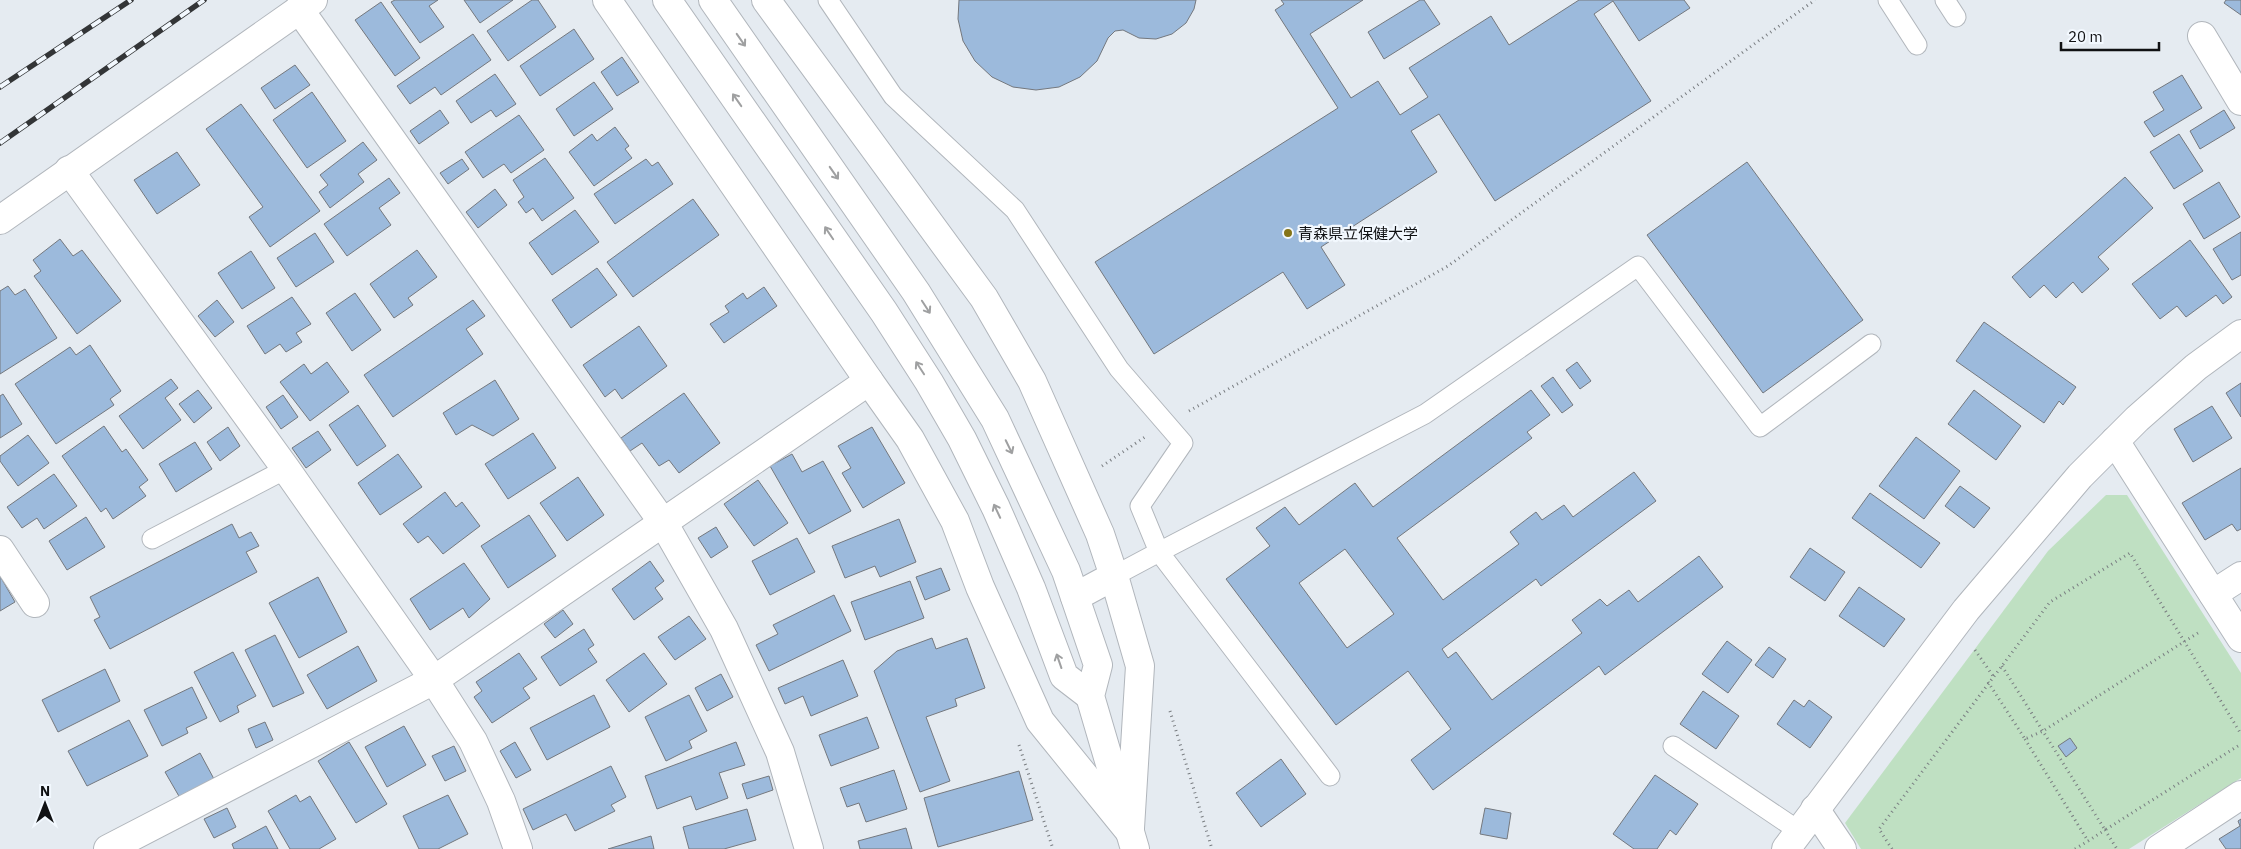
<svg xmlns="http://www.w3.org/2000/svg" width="2241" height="849" viewBox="0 0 2241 849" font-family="'IBM Plex Sans','Noto Sans JP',sans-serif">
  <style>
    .green { fill: #bfe0c2 }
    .building { fill: #9cbadc; stroke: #74787e; fill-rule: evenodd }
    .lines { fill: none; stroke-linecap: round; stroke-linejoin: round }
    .service-casing { stroke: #b1b6bc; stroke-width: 21 }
    .minor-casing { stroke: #b1b6bc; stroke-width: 30 }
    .tertiary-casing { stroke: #b1b6bc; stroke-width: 30 }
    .path { stroke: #797d81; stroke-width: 3; stroke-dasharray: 1 4; stroke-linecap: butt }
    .service { stroke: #fff; stroke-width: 19 }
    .minor { stroke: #fff; stroke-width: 28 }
    .tertiary { stroke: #fff; stroke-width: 28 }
    .rail-casing { stroke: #333537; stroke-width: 5.5 }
    .rail { stroke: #f2f8fe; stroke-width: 4; stroke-dasharray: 11; stroke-linecap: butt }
    .oneway { stroke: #9fa0a1 }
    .poi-dot { fill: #857417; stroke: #f2f8fe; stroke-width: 2 }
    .labels { text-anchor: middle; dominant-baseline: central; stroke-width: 4.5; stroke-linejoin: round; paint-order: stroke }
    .poi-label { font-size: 15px; fill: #101113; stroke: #f2f8fe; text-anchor: start }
  </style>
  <rect width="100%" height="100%" fill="#e5ebf1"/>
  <polygon class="green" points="2106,495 2127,495 2241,673 2241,778 2129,849 1861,849 1845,823 2048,551"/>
  <g class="building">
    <polygon points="395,0 438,0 429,6 444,27 420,43 391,2"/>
    <polygon points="464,0 513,0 480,23"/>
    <polygon points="532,0 538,0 556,27 508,61 487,31"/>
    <polygon points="959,0 1196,0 1194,9 1186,23 1172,34 1156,39 1139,38 1123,30 1115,31 1108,38 1097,61 1080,77 1059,87 1036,90 1013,87 992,77 975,61 963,41 958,19"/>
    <polygon points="1281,0 1363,0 1310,34 1351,98 1378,81 1400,115 1428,97 1409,68 1491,16 1509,45 1579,0 1684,0 1690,8 1639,41 1613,1 1594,14 1651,101 1495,201 1439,114 1411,131 1437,172 1321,247 1345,285 1307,309 1283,272 1154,354 1095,262 1338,108 1275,10 1284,4"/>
    <polygon points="1420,0 1424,0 1440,24 1384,59 1368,32"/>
    <polygon points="2226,0 2241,0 2241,15 2224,3"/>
    <polygon points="381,2 420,58 395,76 355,20"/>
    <polygon points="574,29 594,59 540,96 520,66"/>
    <polygon points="473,34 491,60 441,95 435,87 410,104 397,86"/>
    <polygon points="622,57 639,82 617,96 601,72"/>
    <polygon points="295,65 310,85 275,109 261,88"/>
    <polygon points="495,74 516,104 496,117 491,110 471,123 456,101"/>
    <polygon points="2182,75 2202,108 2154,137 2144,122 2164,110 2153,92"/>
    <polygon points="594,82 613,109 574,136 556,109"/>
    <polygon points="312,92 346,141 307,168 273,120"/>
    <polygon points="241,104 320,211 270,247 249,217 263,207 206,129"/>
    <polygon points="440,110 449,123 419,144 410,131"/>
    <polygon points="2224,110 2235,128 2200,149 2190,131"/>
    <polygon points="519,115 544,150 511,173 504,164 483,178 465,152"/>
    <polygon points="615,127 629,146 625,149 632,158 594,186 569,152 592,134 597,141"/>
    <polygon points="2179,134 2203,171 2174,189 2150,152"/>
    <polygon points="363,142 377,160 358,174 364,182 330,208 319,192 328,185 320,175"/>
    <polygon points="177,152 200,185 157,214 134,180"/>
    <polygon points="545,158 574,198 542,221 533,208 526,213 518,202 524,197 513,180"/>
    <polygon points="462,159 469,169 448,184 440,173"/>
    <polygon points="646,159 652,166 658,162 673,184 615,224 594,194"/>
    <polygon points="1747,162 1863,320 1763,393 1647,235"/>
    <polygon points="2125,177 2153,208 2098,257 2109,269 2082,293 2073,282 2056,298 2044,285 2030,298 2012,277"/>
    <polygon points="389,178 400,193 379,208 391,225 347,256 324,224"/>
    <polygon points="2219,182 2240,217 2204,239 2183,204"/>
    <polygon points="495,189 507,205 478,228 466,212"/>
    <polygon points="693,199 719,235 633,297 607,262"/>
    <polygon points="575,210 599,242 552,275 529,243"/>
    <polygon points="2241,232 2241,275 2232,280 2213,249"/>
    <polygon points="315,233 334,262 296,287 277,258"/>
    <polygon points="60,239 73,256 82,250 121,301 77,334 34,276 41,271 33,260"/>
    <polygon points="2190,240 2232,297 2223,304 2216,295 2186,317 2177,306 2160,319 2132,284"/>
    <polygon points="417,250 437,277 408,298 413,305 394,318 370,284"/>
    <polygon points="251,251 275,288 242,309 218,273"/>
    <polygon points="597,268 617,295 571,328 552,300"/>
    <polygon points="8,286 15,295 25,289 57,338 0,374 0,291"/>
    <polygon points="764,287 777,306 724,343 710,324 729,312 725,306 743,293 747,299"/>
    <polygon points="355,293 381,330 352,351 326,313"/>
    <polygon points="292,297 311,324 296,333 302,342 286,352 280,344 265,354 247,326"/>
    <polygon points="217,300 234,322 215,337 198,316"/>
    <polygon points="473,300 485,316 466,329 483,354 393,417 364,375"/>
    <polygon points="1984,322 2076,387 2063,405 2059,401 2044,423 1956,361"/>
    <polygon points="639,326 667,366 622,399 615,389 605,397 583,365"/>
    <polygon points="90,345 121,391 110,399 114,405 56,444 15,384 70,347 76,355"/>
    <polygon points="327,362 349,392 310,421 280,382 304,364 311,374"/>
    <polygon points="1577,362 1591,381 1580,389 1566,370"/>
    <polygon points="1553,377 1573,405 1562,413 1541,386"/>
    <polygon points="171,379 178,388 165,398 181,420 143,449 119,416"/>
    <polygon points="495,380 519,419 493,436 472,425 456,435 443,413"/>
    <polygon points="2241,383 2241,417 2226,393"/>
    <polygon points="198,390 212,408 194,423 179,404"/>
    <path d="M1531 390 1550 415 1527 432 1532 438 1397 538 1443 600 1519 544 1510 532 1536 512 1542 520 1564 505 1573 517 1634 472 1656 501 1541 586 1536 579 1442 649 1448 658 1456 652 1492 700 1582 633 1572 620 1600 599 1607 606 1629 590 1638 602 1699 556 1723 587 1605 675 1599 666 1433 790 1411 760 1451 729 1408 671 1336 725 1226 579 1270 546 1256 528 1285 507 1299 525 1355 483 1373 507ZM1345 549 1394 614 1347 648 1299 583Z"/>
    <polygon points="1974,390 2021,426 1996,460 1948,424"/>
    <polygon points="684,393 720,443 679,473 669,460 659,466 642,443 630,451 621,438"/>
    <polygon points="3,394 22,424 0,438 0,396"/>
    <polygon points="283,395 298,417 281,429 266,407"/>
    <polygon points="358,405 386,446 357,466 329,425"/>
    <polygon points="2212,406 2232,438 2193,462 2174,429"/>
    <polygon points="104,426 122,452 126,449 148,480 139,487 146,496 113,519 106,508 101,512 62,456"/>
    <polygon points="228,427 240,446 220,461 207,442"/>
    <polygon points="872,427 905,483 863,508 842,473 851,468 838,446"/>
    <polygon points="318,431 331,450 306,468 292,448"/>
    <polygon points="533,433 556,468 508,499 485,464"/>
    <polygon points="28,435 49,463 18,486 0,461 0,456"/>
    <polygon points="1916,437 1960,471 1924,519 1879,486"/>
    <polygon points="195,442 212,469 176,492 159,464"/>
    <polygon points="398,454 422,487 380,515 358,483"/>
    <polygon points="792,454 802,472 823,461 851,511 809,534 770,466"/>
    <polygon points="2241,468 2241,529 2237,531 2232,524 2205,540 2182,503"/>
    <polygon points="54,474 77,506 44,529 37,518 22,528 7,507"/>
    <polygon points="578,477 604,515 567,541 540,503"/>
    <polygon points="758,480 788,523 754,546 724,504"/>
    <polygon points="1960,486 1990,508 1974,528 1945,506"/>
    <polygon points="445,492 456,507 462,502 480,526 443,554 428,536 418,543 403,524"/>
    <polygon points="1870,493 1940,543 1921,568 1852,518"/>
    <polygon points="529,515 556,556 508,588 481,546"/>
    <polygon points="86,517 105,547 67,570 49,541"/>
    <polygon points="899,519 916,562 880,577 875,566 845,578 832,546"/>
    <polygon points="232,524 239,538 251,532 259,546 246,552 257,572 110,649 94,620 100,617 90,597"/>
    <polygon points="716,527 728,547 711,558 698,538"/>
    <polygon points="797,538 815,572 770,595 752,561"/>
    <polygon points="1810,548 1845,572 1825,601 1790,577"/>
    <polygon points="650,561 664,581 655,588 663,599 634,620 612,589"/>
    <polygon points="464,563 490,599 469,618 463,608 430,630 410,599"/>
    <polygon points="941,568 950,590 925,600 916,577"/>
    <polygon points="0,576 15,602 0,611"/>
    <polygon points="318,577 347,632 299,658 269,603"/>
    <polygon points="910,581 924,618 865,640 851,602"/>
    <polygon points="1859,587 1905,619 1884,647 1839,616"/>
    <polygon points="834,595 851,631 769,671 756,645 778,634 773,625"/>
    <polygon points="563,610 573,624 555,638 544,624"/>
    <polygon points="689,616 706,639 675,660 658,637"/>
    <polygon points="584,629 594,645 588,649 597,662 560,686 541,657"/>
    <polygon points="275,635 304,693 273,707 245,650"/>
    <polygon points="932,638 936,649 967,638 985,688 955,699 957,706 926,717 950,781 920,792 874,671 897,651"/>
    <polygon points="1727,641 1752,660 1728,693 1702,674"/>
    <polygon points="358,646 377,681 327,709 307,675"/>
    <polygon points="1769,647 1786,659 1773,678 1755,665"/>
    <polygon points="233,652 256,696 237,706 239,712 220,722 194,672"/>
    <polygon points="519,653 537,679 523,688 530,698 492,723 474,697 482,691 476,682"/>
    <polygon points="644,653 667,684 629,712 606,680"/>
    <polygon points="843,660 858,696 811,716 803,696 785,704 778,688"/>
    <polygon points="105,669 120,701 58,732 42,700"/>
    <polygon points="721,674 733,697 707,711 695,688"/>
    <polygon points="192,687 207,718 186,728 188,733 162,746 144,710"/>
    <polygon points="1703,691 1739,716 1716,749 1680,724"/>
    <polygon points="594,695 610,727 547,760 530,728"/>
    <polygon points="689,695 707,731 689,741 692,748 666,761 645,717"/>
    <polygon points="1794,700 1804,707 1809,700 1832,717 1810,748 1777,724"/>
    <polygon points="867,717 879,748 831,766 819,735"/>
    <polygon points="129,720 148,756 87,786 68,751"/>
    <polygon points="265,722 273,740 256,748 248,729"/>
    <polygon points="404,726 426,765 387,787 365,747"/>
    <polygon points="2070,738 2077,748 2066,757 2058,746"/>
    <polygon points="349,742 387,804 356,823 318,761"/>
    <polygon points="515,742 531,770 516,778 500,751"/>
    <polygon points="736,742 745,765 719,773 728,798 696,810 691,796 657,809 645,776"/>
    <polygon points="454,746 466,771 445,781 432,756"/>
    <polygon points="200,753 214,779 180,798 165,772"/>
    <polygon points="1281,759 1306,794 1261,827 1236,793"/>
    <polygon points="611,766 626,797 611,805 615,811 575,831 566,814 533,830 523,809"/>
    <polygon points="894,770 907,809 866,822 859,803 847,807 840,788"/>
    <polygon points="1019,771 1033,820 938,847 924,798"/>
    <polygon points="1655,775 1698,804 1676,835 1670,830 1657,849 1634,849 1613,834"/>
    <polygon points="769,776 773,790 747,799 742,784"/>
    <polygon points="296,795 300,802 310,796 336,839 319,849 290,849 268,811"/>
    <polygon points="448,795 468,834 438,849 419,849 403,816"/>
    <polygon points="227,808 236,827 214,838 204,819"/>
    <polygon points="1485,808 1511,813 1507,839 1480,834"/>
    <polygon points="747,809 756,840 724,849 689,849 683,827"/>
    <polygon points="2241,819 2241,849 2226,849 2219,839 2240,826 2238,821"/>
    <polygon points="266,826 278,849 234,849 232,844"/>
    <polygon points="906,828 912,849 860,849 858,841"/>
    <polygon points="651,836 654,849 608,849"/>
  </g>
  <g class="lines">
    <defs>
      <g id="service">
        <polyline points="828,0 893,96 1015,210 1119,369 1183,443 1140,506 1159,552 1114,576"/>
        <polyline points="1888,0 1917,45"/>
        <polyline points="1945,0 1956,17"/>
        <polyline points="152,539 286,469"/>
        <polyline points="1673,746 1799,831"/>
        <polyline points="1330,776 1159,552 1425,414 1638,266 1760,427 1871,344"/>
      </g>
      <g id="minor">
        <polyline points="766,0 984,298 1032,381 1100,534 1114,576 1075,597"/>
        <polyline points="299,9 664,524 724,629 780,752 809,849"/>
        <polyline points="2202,36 2241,101"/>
        <polyline points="69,170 286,469 434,680 473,741 501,801 518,849"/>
        <polyline points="0,220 313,0"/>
        <polyline points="869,381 910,439 955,521 980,587 1040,721 1130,832"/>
        <polyline points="2115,441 2241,638"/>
        <polyline points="0,550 35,603"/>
        <polyline points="1114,576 1140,666 1130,828"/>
        <polyline points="2213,594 2241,576"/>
        <polyline points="1815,809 1842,849"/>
        <polyline points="108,849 434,680 869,381 607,0"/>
        <polyline points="2159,849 2241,795"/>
      </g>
      <g id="tertiary">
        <polyline points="667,0 884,312 929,382 962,439 996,508 1031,588 1064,676 1090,696"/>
        <polyline points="713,0 916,292 995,419 1066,571 1098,665 1090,696 1135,849"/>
        <polyline points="1786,849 1966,610 2080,476 2137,419 2196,367 2241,334"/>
      </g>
    </defs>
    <use href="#service" class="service-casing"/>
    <use href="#minor" class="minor-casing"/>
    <use href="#tertiary" class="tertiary-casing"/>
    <g class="path">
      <polyline points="1189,411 1448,266 1815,0"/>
      <polyline points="1102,466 1145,437"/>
      <polyline points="1975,650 1993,676"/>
      <polyline points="2002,666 2105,830 2241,744"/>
      <polyline points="1988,682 2025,739 2043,731 2201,631"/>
      <polyline points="1170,711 1212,849"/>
      <polyline points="2025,739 2088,841 2105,830 2117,849"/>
      <polyline points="1019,745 1053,849"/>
      <polyline points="1892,849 1879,829 2050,602 2130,553 2241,734"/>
      <polyline points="2075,849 2088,841"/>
    </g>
    <use href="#service" class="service"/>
    <use href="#minor" class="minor"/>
    <use href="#tertiary" class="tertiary"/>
    <defs>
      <g id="rail">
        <polyline points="0,87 131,0"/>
        <polyline points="0,143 204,0"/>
      </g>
    </defs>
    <use href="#rail" class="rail-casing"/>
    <use href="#rail" class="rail"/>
  </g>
  <defs><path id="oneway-shaft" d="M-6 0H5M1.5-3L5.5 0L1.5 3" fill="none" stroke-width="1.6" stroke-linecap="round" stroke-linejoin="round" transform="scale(1.25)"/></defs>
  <g class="oneway">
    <use href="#oneway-shaft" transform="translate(741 40) rotate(55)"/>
    <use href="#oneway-shaft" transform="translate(737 100) rotate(-125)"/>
    <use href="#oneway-shaft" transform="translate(834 173) rotate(55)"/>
    <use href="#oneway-shaft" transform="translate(829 233) rotate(-124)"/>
    <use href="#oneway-shaft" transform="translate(926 307) rotate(57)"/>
    <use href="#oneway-shaft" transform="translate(920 368) rotate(-123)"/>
    <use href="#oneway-shaft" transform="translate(1009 447) rotate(64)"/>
    <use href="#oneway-shaft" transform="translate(997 511) rotate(-115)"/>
    <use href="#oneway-shaft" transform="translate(1059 661) rotate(-109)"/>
  </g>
  <circle class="poi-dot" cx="1288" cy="233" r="5"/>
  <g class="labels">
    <g class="poi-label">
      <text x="1298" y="233">青森県立保健大学</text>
    </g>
  </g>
  <g transform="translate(45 804)" stroke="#f2f8fe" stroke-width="4" paint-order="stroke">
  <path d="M0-4L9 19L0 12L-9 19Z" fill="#101113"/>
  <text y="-8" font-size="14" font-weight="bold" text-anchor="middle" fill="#101113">N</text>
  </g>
  <path d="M2061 42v8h98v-8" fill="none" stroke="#101113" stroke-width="2.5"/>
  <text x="2068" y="42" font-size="15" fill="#101113" stroke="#f2f8fe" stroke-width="4" paint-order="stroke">20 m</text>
</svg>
